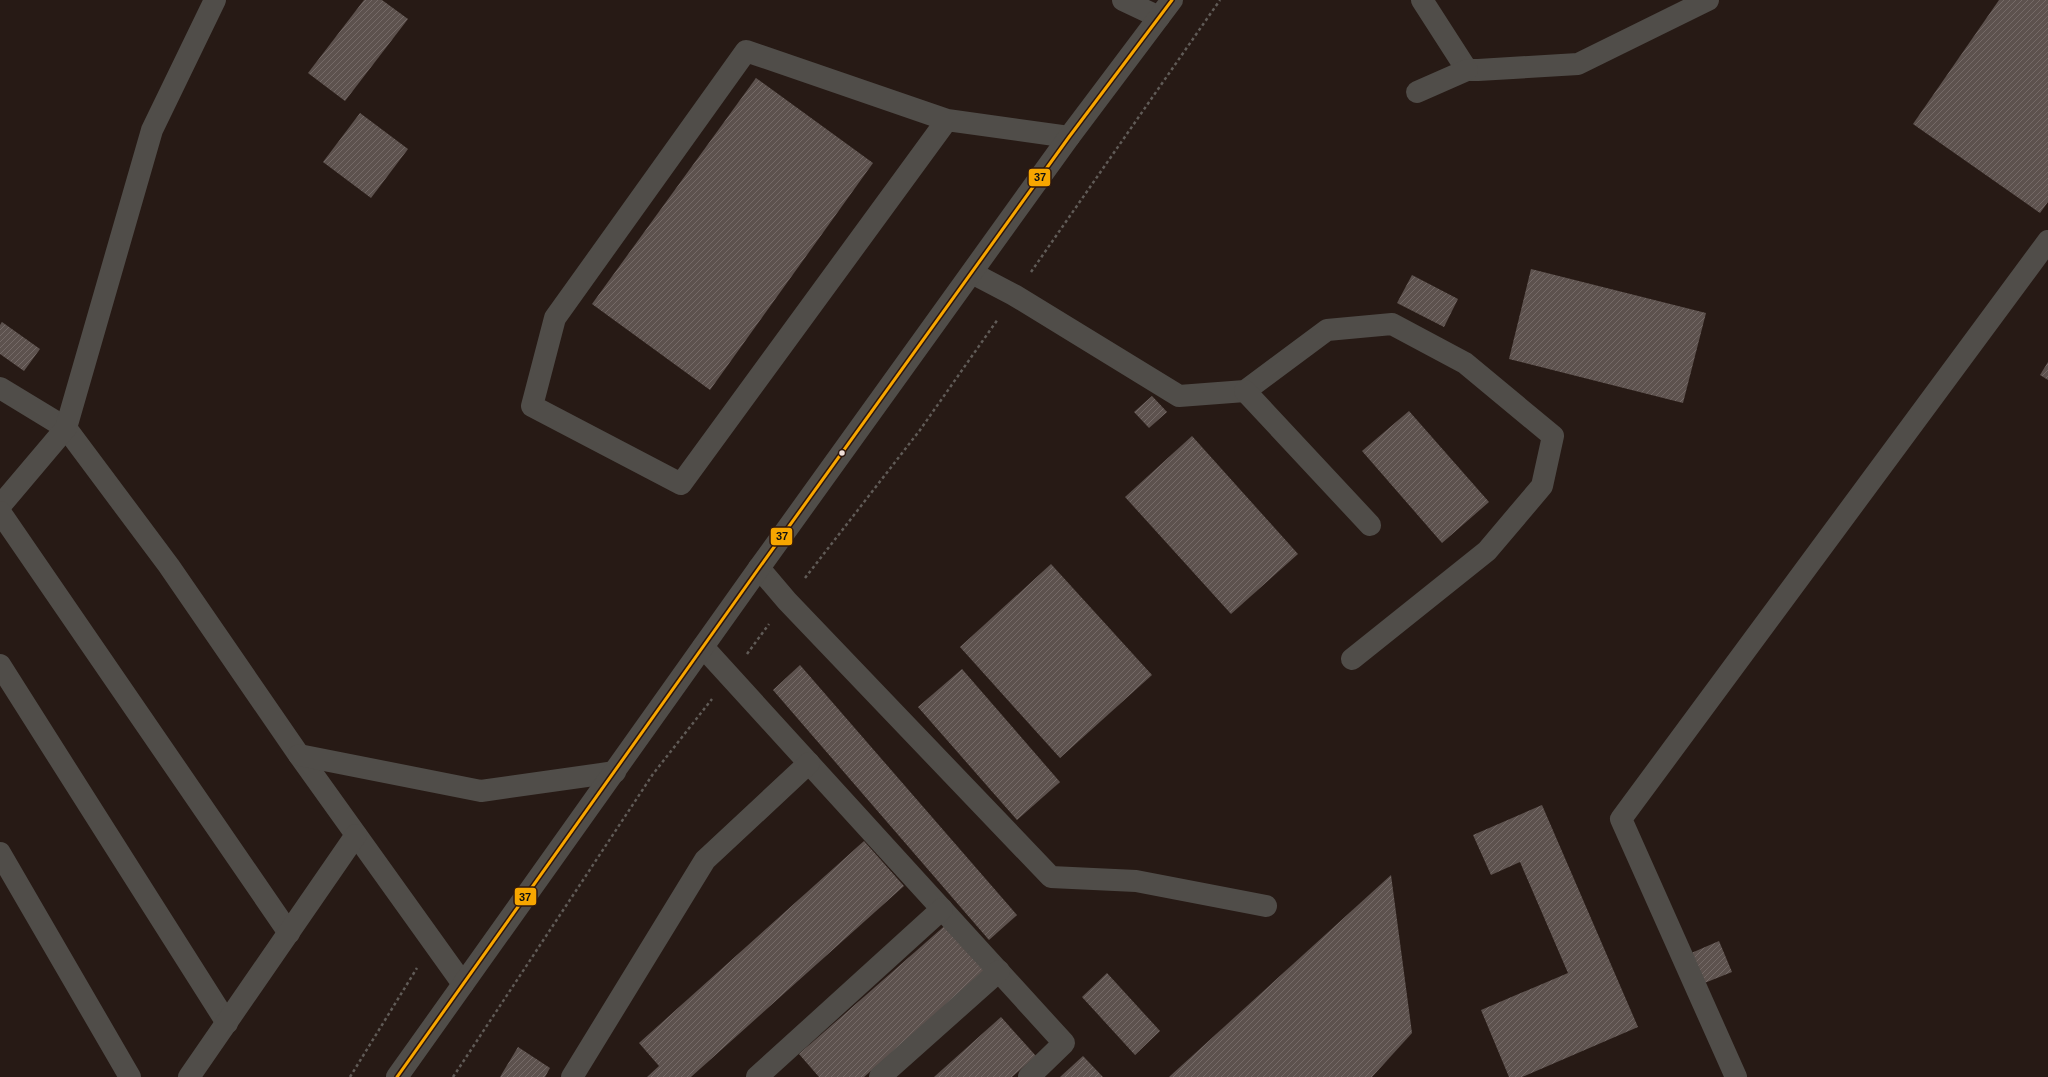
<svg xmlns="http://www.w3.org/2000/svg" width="2048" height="1077" viewBox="0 0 2048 1077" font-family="Helvetica,sans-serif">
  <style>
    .building { fill: url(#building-hatch) }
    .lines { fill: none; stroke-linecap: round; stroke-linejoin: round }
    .path { stroke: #605b57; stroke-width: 2.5; stroke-dasharray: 3 3; stroke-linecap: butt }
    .minor { stroke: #504d49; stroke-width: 22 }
    .bus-1-casing { stroke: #2e170e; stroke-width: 6 }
    .bus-1 { stroke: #f7a600; stroke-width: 3 }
    .bus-dot { fill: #efdfd9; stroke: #2e170e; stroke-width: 1.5 }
    .line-badge { stroke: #2e170e; stroke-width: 1.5 }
    .pale-badge-label { font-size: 11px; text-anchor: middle; font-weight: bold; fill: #111 }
  </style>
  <defs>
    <pattern id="building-hatch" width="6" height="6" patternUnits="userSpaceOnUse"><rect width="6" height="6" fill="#5d524e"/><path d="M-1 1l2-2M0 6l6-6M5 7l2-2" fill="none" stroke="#756a67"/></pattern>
  </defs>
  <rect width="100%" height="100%" fill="#271a15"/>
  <g class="building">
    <polygon points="364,0 382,0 408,19 345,101 308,73"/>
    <polygon points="1999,0 2048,0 2048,202 2040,213 1913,124"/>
    <polygon points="756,78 873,163 710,390 592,304"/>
    <polygon points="360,113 408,149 371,198 323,162"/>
    <polygon points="1531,269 1706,313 1683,403 1509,359"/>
    <polygon points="1412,275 1458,299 1444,327 1397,303"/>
    <polygon points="2,322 40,349 24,371 0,354 0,325"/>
    <polygon points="2048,362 2048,380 2040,375"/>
    <polygon points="1152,396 1167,412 1149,428 1134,412"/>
    <polygon points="1409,411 1489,502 1442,543 1362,451"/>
    <polygon points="1192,436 1298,554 1231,614 1125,497"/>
    <polygon points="1051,564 1152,675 1060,758 960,647"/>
    <polygon points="800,665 1017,915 989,940 773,690"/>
    <polygon points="962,669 1060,782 1017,820 918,707"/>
    <polygon points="1542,805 1638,1027 1522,1077 1509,1077 1481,1010 1568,973 1520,862 1491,875 1473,835"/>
    <polygon points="864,841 904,886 691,1077 647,1077 659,1066 639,1043"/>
    <polygon points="1391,875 1412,1033 1372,1077 1169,1077"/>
    <polygon points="949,922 989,967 864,1077 819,1077 799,1054"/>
    <polygon points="1719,941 1732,972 1702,984 1689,954"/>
    <polygon points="1107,973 1160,1031 1135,1055 1082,997"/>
    <polygon points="1001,1017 1036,1056 1012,1077 934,1077"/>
    <polygon points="518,1047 550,1068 545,1077 500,1077"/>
    <polygon points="1083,1056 1103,1077 1060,1077"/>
  </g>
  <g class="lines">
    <g class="path">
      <polyline points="1031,272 1220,0"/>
      <polyline points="805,578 920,430 998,319"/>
      <polyline points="747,654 769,624"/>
      <polyline points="350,1077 417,968"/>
      <polyline points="453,1077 653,774 712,699"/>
    </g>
    <g class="minor">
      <polyline points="1123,0 1159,17"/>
      <polyline points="1422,0 1467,70 1478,70 1578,64 1708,0"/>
      <polyline points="1417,92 1467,70"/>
      <polyline points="947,120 746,51 555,318 532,406 681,484 947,120 1069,137"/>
      <polyline points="972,273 1014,295 1179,396 1245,391 1327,330 1392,324 1465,363 1553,436 1542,486 1487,551 1352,659"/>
      <polyline points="0,388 66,428 169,566 299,755 463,984"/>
      <polyline points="1245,391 1370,525"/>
      <polyline points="0,506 66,428 152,130 215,0"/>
      <polyline points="0,512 289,933"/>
      <polyline points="759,568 787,601 1051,877 1136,881 1266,906"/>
      <polyline points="703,647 1064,1043 1029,1077"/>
      <polyline points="0,665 227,1023"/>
      <polyline points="299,755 481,791 615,772"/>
      <polyline points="0,853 130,1077"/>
      <polyline points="189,1077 356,835"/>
      <polyline points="397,1077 759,568 1069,137 1172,0"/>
      <polyline points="572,1077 705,860 809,763"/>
      <polyline points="757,1077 942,909"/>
      <polyline points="880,1077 999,971"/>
      <polyline points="1736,1077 1621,819 2048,241"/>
    </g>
    <defs>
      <polyline id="bus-1" points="397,1077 759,568 1069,137 1172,0"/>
    </defs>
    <use href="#bus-1" class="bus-1-casing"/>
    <use href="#bus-1" class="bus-1"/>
  </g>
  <circle class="bus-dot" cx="842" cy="453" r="3.5"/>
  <g class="line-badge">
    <rect x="1028" y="168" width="23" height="19" rx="4" fill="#f7a600"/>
    <rect x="770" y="527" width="23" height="19" rx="4" fill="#f7a600"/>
    <rect x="514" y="887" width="23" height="19" rx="4" fill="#f7a600"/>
  </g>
  <g class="pale-badge-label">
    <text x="1040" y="181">37</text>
    <text x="782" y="540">37</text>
    <text x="525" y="901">37</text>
  </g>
</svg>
